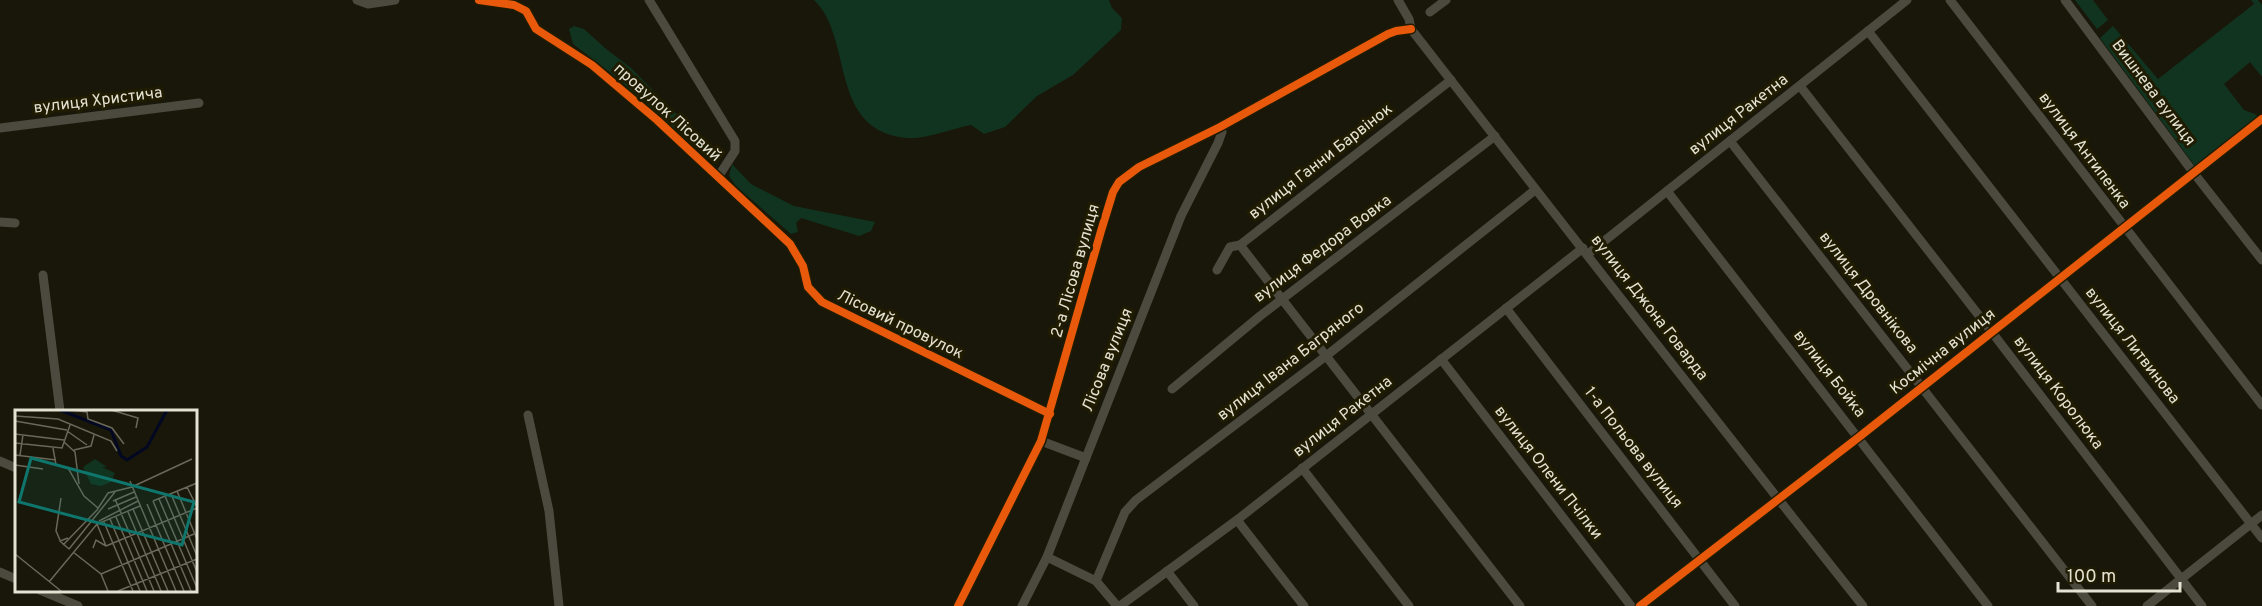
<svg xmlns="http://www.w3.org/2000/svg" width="2262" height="606" viewBox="0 0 2262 606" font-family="Overpass,sans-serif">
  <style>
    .green { fill: #103420 }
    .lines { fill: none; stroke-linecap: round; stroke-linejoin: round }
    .minor { stroke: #4c4a3f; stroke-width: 9 }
    .cycleway-casing { stroke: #201c02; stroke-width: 11 }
    .cycleway { stroke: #e8590c; stroke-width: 8 }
    .labels { text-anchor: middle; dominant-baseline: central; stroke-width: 6; stroke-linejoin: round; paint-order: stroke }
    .street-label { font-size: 16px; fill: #e4e2d2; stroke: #201c02 }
    .inset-river { fill: none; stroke: #020722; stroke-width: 3 }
    .inset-road { fill: none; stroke: #6a6859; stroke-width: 1.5 }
    .view { fill: #0f766e; fill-opacity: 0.15; stroke: #0f766e; stroke-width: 3 }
    .inset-edge { fill: none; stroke: #e4e2d2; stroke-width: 3 }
  </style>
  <rect width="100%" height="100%" fill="#191709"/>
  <g class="green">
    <path d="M814 0H1109L1112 8 1122 18 1121 30 1073 75 1037 96 1005 127 984 134 971 125C948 129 923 142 899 137 829 124 853 37 814 0Z"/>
    <polygon points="2075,0 2093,0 2108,20 2097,29"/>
    <polygon points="2251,0 2258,0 2262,5 2262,77 2250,62 2224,84 2244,110 2255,114 2259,118 2195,166 2100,38 2113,26 2158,79 2254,4"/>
    <polygon points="574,26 584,29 605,48 631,68 707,145 702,153 612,74 573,44 569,29"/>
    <polygon points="732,164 751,184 794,206 875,222 871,231 859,236 801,218 796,223 798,232 791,234 736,186 729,176"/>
  </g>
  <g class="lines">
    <g class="minor">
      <polyline points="357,0 368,4 395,0"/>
      <polyline points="479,0 514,5 526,11 536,29 592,65 657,120 790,244 803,266 808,287 822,302 1050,414"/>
      <polyline points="649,0 735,141 735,151 718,177"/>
      <path d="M1398 0 1409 19 1411 29C1561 222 1711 415 1863 606"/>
      <polyline points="1950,0 2262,405"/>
      <polyline points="2065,0 2193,172 2262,260"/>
      <polyline points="1430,12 1446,0"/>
      <polyline points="1868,31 2262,538"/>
      <polyline points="1800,86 1991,331 2202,606"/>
      <polyline points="0,128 199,103"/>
      <polyline points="1730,141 2092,606"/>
      <polyline points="1667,191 1988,606"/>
      <polyline points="0,222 15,223"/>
      <polyline points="1240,245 1520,606"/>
      <polyline points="1588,254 1907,0"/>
      <polyline points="1217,270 1230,247 1240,245 1451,80"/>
      <polyline points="43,275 60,411"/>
      <polyline points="1506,308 1735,606"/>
      <polyline points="1441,359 1631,606"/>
      <polyline points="1172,389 1260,316 1495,136"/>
      <polyline points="528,415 549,511 559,606"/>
      <polyline points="1041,441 1086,458"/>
      <polyline points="0,461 16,468"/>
      <polyline points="1302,468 1409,606"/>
      <polyline points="1237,520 1304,606"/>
      <polyline points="1047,557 1096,581 1117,606"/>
      <polyline points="1167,571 1194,606"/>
      <polyline points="0,572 16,579"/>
      <polyline points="1096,581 1125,512 1136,500 1326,356 1535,190"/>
      <polyline points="40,590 78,606"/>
      <polyline points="958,606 1041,441 1101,231 1113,192 1119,182 1139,167 1220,127 1388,34 1396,31 1411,29"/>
      <polyline points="1022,606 1047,557 1181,216 1218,143 1222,132 1220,127"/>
      <polyline points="1120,606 1237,520 1583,248"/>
      <polyline points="1640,606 1859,437 2262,119"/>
      <polyline points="2147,606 2262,515"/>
    </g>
    <defs>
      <g id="cycleway">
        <polyline points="479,0 514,5 526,11 536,29 592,65 657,120 790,244 803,266 808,287 822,302 1050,414"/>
        <polyline points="958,606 1041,441 1101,231 1113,192 1119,182 1139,167 1220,127 1388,34 1396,31 1411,29"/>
        <polyline points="1640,606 1859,437 2262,119"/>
      </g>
    </defs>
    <use href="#cycleway" class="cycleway-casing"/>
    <use href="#cycleway" class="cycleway"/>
  </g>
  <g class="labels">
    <g class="street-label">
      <text transform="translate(2153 93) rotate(53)">Вишнева вулиця</text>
      <text transform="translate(98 101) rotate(-7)">вулиця Христича</text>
      <text transform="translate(667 113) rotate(42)">провулок Лісовий</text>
      <text transform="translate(1739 115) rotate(-38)">вулиця Ракетна</text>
      <text transform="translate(2084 151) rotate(53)">вулиця Антипенка</text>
      <text transform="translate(1321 162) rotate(-38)">вулиця Ганни Барвінок</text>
      <text transform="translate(1323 249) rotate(-37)">вулиця Федора Вовка</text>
      <text transform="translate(1076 271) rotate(-74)">2-а Лісова вулиця</text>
      <text transform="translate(1868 293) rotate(52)">вулиця Дровнікова</text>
      <text transform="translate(1649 308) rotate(52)">вулиця Джона Говарда</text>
      <text transform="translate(900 325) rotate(26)">Лісовий провулок</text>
      <text transform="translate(2132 346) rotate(52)">вулиця Литвинова</text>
      <text transform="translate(1943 352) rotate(-38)">Космічна вулиця</text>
      <text transform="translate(1108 360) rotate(-68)">Лісова вулиця</text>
      <text transform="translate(1291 362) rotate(-38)">вулиця Івана Багряного</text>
      <text transform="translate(1829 374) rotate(52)">вулиця Бойка</text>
      <text transform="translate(2058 393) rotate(53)">вулиця Королюка</text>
      <text transform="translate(1343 417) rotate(-38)">вулиця Ракетна</text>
      <text transform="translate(1633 448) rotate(52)">1-а Польова вулиця</text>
      <text transform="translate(1548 473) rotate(52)">вулиця Олени Пчілки</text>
    </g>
  </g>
  <g transform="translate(15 410)">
    <rect width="182" height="182" fill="#191709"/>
    <path d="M80 49 92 57H87L100 63 96 72 86 76 76 74 68 57Z" fill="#103420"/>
    <path class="inset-river" d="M45 0 96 20 106 46 112 50 132 37 152 0"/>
    <path class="inset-road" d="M55 0 72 2 73 9 97 18 109 34M96 0 123 8 121 18M0 6 43 9 96 31 102 41M0 11 52 20M52 21 72 35M0 24 49 30M49 32 60 42 64 74M0 33 47 38 55 15M38 38 41 55 53 58 69 86 83 98M59 40 76 36 79 25M0 45 41 50M5 45 8 25M0 55 28 59M115 71 161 181M119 76 177 49M172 77 182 97M162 81 182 129M156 84 182 146M150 86 182 162M100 89 139 181M144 89 182 178M98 91 119 82M138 91 176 181M138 91 182 73M132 94 169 181M93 99 121 87M118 99 153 181M113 102 146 181M101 107 132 181M95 109 125 181M84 111 123 91M89 112 118 181M82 114 91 136M53 128 45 131 54 139M45 130 41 121 46 88M48 135 82 100 93 83 117 77M91 136 182 98M78 138 81 130 91 136M54 139 100 82M58 142 86 164 93 181M0 144 46 181M86 164 179 124M34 172 82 114 125 96M103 181 182 149"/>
    <path class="view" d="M16 48 179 92 167 135 4 92Z"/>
    <rect width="182" height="182" class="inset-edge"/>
  </g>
  <path d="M2058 582v9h122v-9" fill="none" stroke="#e4e2d2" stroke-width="3"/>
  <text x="2067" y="582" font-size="18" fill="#e4e2d2" stroke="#201c02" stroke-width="4.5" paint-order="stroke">100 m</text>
</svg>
